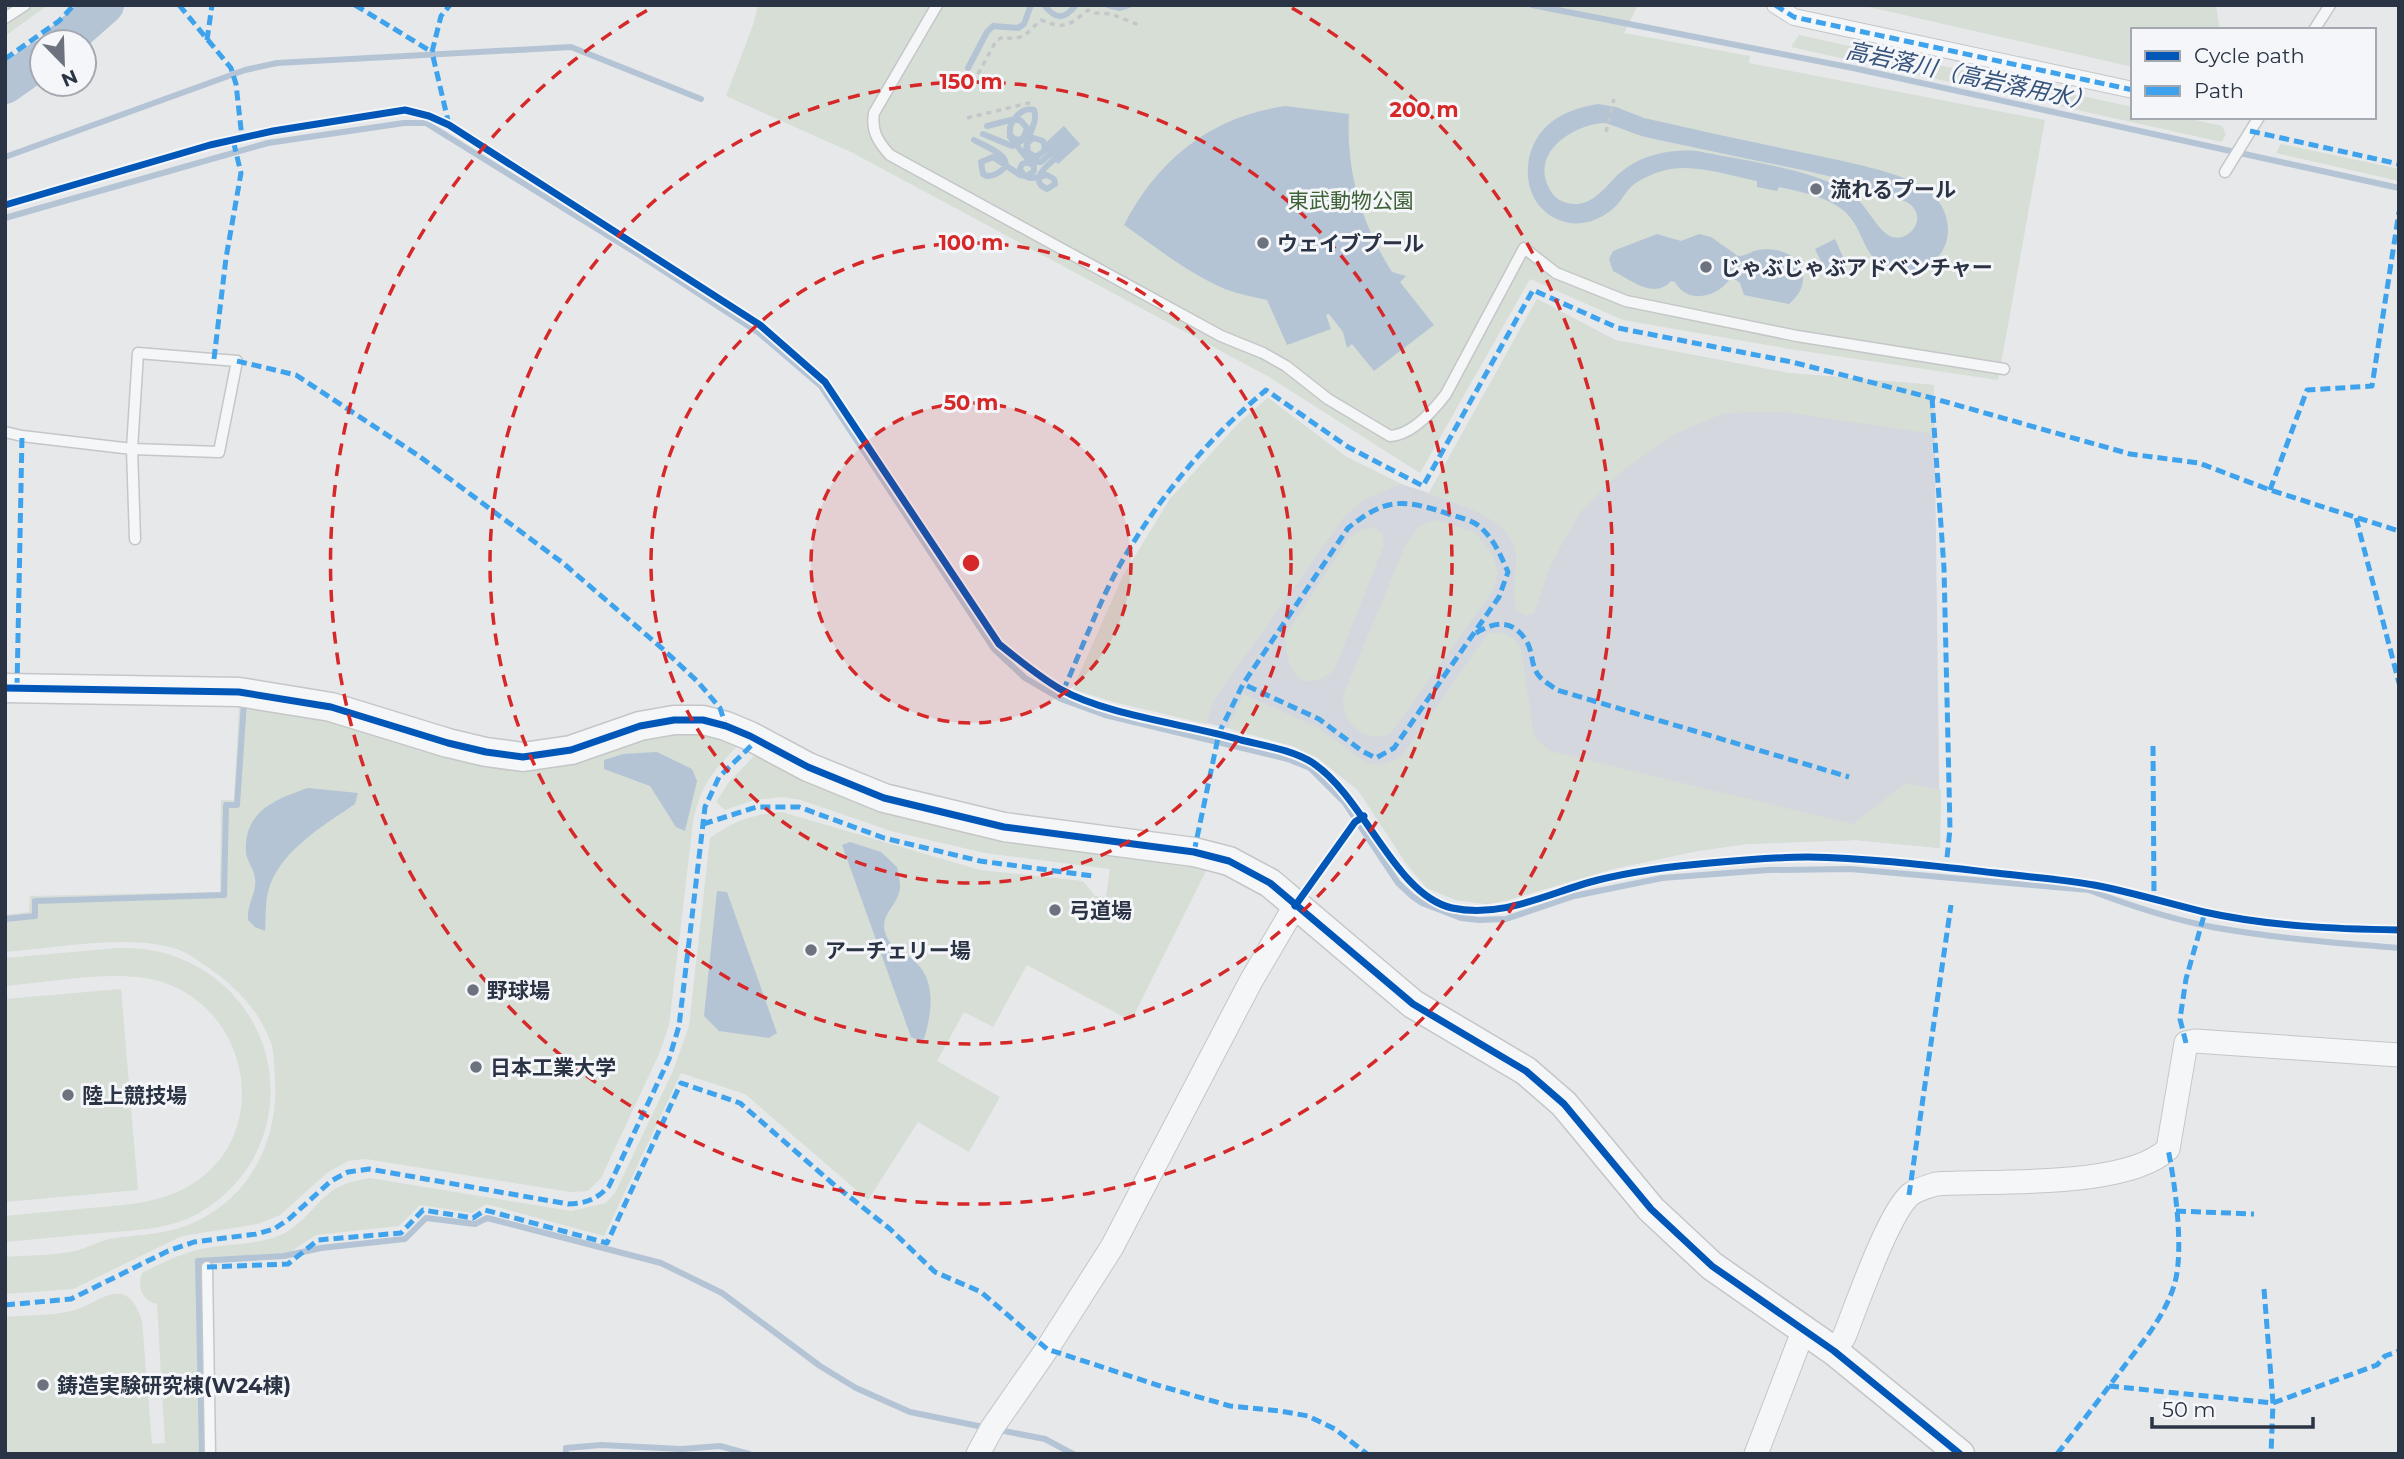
<svg xmlns="http://www.w3.org/2000/svg" width="2404" height="1459" viewBox="0 0 2404 1459" font-family="Montserrat,'Noto Sans JP',sans-serif">
  <style>
    .built { fill: #d4d7dd }
    .green { fill: #d6ded6 }
    .water { fill: #b4c4d5; fill-rule: evenodd }
    .lines { fill: none; stroke-linecap: round; stroke-linejoin: round }
    .stream { stroke: #b4c4d5; stroke-width: 6 }
    .river { stroke: #b4c4d5; stroke-width: 38 }
    .service-casing { stroke: #c4c6c8; stroke-width: 13 }
    .pedestrian-casing { stroke: #c4c6c8; stroke-width: 18 }
    .minor-casing { stroke: #c4c6c8; stroke-width: 25 }
    .tertiary-casing { stroke: #c4c6c8; stroke-width: 31 }
    .path { stroke: #c5c6ca; stroke-width: 3.5; stroke-dasharray: 5 5; stroke-linecap: butt }
    .service { stroke: #f5f6f7; stroke-width: 10 }
    .pedestrian { stroke: #f5f6f7; stroke-width: 16 }
    .minor { stroke: #f5f6f7; stroke-width: 23 }
    .tertiary { stroke: #f5f6f7; stroke-width: 28 }
    .quiet { stroke: #3ea3ec; stroke-width: 5; stroke-dasharray: 10 5; stroke-linecap: butt }
    .cycleway-casing { stroke: #f4f6f9; stroke-width: 11 }
    .cycleway { stroke: #0057b8; stroke-width: 7 }
    .ring { fill: none; stroke: #d62828; stroke-width: 3.5; stroke-dasharray: 12 9 }
    .poi-dot { fill: #6c737f; stroke: #f4f6f9; stroke-width: 2.5 }
    .labels { text-anchor: middle; dominant-baseline: central; stroke-width: 6; stroke-linejoin: round; paint-order: stroke }
    .poi-label { font-size: 21px; font-weight: bold; fill: #2b3445; stroke: #f4f6f9; text-anchor: start }
    .park-label { font-size: 21px; fill: #3f6138; stroke: #f4f6f9 }
    .water-label { font-size: 23px; font-style: italic; fill: #34527a; stroke: #f4f6f9 }
    .centre { fill: #d62828; stroke: #f4f6f9; stroke-width: 3.5 }
    .ring-label { font-size: 21px; text-anchor: middle; font-weight: bold; fill: #d62828; stroke: #f4f6f9; stroke-width: 6; stroke-linejoin: round; paint-order: stroke }
  </style>
  <rect width="100%" height="100%" fill="#e6e8ea"/>
  <polygon class="built" points="1537,299 1615,340 1788,373 1934,385 1940,848 1856,840 1746,844 1697,851 1612,869 1508,900 1487,904 1456,900 1427,888 1406,863 1358,790 1318,758 1293,746 1228,728 1114,702 1073,689 1123,576 1170,499 1239,423 1268,398 1345,456 1401,484 1429,493"/>
  <g class="green">
    <polygon points="5,5 48,5 5,36"/>
    <polygon points="758,5 1638,5 1624,33 1750,56 1749,63 2045,120 1998,380 1796,350 1623,320 1530,279 1420,473 1269,377 853,153 726,96 753,25"/>
    <polygon points="1860,5 2216,5 2220,30 2133,30 2133,67"/>
    <polygon points="1799,35 2133,107 2133,117 2182,117 2222,126 2226,134 2222,142 1791,47"/>
    <polygon points="2281,144 2399,169 2399,181 2276,153"/>
    <path d="M1537 299 1615 340 1788 373 1934 385V434L1783 412 1724 413 1673 435 1618 474 1580 513 1552 562 1534 613 1527 616 1517 611C1510 594 1517 575 1516 557 1513 517 1460 506 1429 494Z"/>
    <polygon points="1268,398 1345,456 1401,484 1364,500 1344,517 1214,700 1206,724 1114,702 1073,689 1123,576 1170,499 1239,423"/>
    <path d="M1435 520 1475 532 1493 555 1498 573 1492 592 1391 733C1373 743 1351 731 1345 712 1343 707 1343 700 1343 695L1405 546 1419 526Z"/>
    <path d="M1372 527 1382 533 1384 545 1334 671C1300 697 1284 669 1286 635L1348 539 1360 530Z"/>
    <polygon points="1499,632 1512,637 1521,648 1534,736 1550,751 1853,824 1905,783 1941,790 1940,848 1856,840 1746,844 1697,851 1612,869 1508,900 1487,904 1456,900 1427,888 1406,863 1358,790 1318,758 1293,746 1228,728 1243,694 1317,727 1367,763 1383,765 1401,757 1488,633"/>
    <path d="M239 708 330 717 474 759 677 730 708 734 739 744C712 773 701 783 693 823L669 1025 659 1054 601 1178 588 1191 570 1192 366 1159 348 1161 327 1173 280 1215 258 1224 182 1236 73 1289 5 1294V1257C29 1255 56 1256 79 1250 89 1247 99 1241 109 1239 141 1234 172 1235 201 1219 254 1192 279 1135 275 1078 274 1068 274 1056 272 1046 262 1014 237 987 210 969 199 961 187 952 174 948 126 934 55 948 5 952V915L29 912 30 896 220 892 221 800H234Z"/>
    <path d="M759 751 802 778 1210 863 1131 1021 1027 965 993 1027 964 1012 937 1061 1000 1097 969 1152 918 1122 868 1200 745 1094 681 1073 604 1236 486 1204 472 1213 420 1205 399 1226 316 1235 284 1256 198 1261 202 1454H5V1317C26 1315 51 1316 72 1311 100 1304 126 1271 142 1321L152 1444 165 1443 157 1304C142 1300 137 1287 142 1273 160 1264 178 1255 197 1250 224 1243 269 1246 291 1229 325 1203 322 1185 370 1178L571 1211 606 1203 615 1193 673 1071 689 1026 710 838C733 821 754 814 782 812L980 870 1083 881 1095 896 1106 897 1110 869 985 853 891 831 801 800 783 797 754 800 725 810 716 802 729 782Z"/>
    <path d="M118 948C136 948 153 949 171 955 289 995 307 1150 199 1213 169 1230 134 1230 101 1233 69 1236 37 1239 5 1242V1216C33 1213 62 1211 90 1208 124 1205 156 1204 187 1187 271 1141 254 1017 168 984 124 967 53 982 5 986V958Z"/>
    <polygon points="121,989 138,1190 5,1202 5,999"/>
  </g>
  <g class="water">
    <path d="M1598 104 1616 107 1644 118C1697 130 1751 142 1805 153 1836 160 1907 172 1930 192 1965 223 1946 277 1898 270 1861 265 1867 230 1843 210 1825 196 1801 192 1779 187L1777 191 1757 187V181C1727 175 1691 162 1662 171 1652 174 1641 179 1633 185 1626 191 1622 200 1616 206 1601 221 1577 229 1557 219 1519 202 1520 148 1549 124 1563 112 1580 107 1598 104ZM1605 123C1619 127 1631 133 1645 137 1676 144 1708 150 1739 157 1791 168 1844 176 1893 197 1900 199 1907 201 1912 206 1927 221 1907 244 1890 236 1877 230 1866 203 1850 193 1814 169 1741 160 1697 151 1673 149 1646 154 1626 168 1606 182 1594 212 1564 202 1557 200 1552 194 1549 188 1530 152 1574 124 1605 123Z"/>
    <path d="M1285 106 1349 114C1346 171 1361 223 1392 272L1406 276 1400 282 1434 325 1374 371 1352 344 1347 348 1343 332 1329 314 1326 315 1331 329 1287 345 1267 300C1253 297 1238 294 1225 289 1188 273 1157 248 1124 225 1158 159 1211 117 1285 106Z"/>
    <polygon points="1064,126 1080,144 1058,164 1042,146"/>
    <path d="M1657 234 1681 241 1699 234 1711 237 1738 256C1745 256 1749 253 1754 251 1774 246 1800 252 1803 275 1804 288 1798 296 1789 304L1744 295 1740 283 1736 280H1729C1716 298 1687 304 1675 282L1671 281C1654 300 1631 280 1613 271L1609 259 1613 251Z"/>
    <polygon points="1835,239 1847,266 1828,276 1815,249"/>
    <polygon points="657,752 692,769 697,781 685,831 676,827 650,786 604,769 604,760 623,754"/>
    <path d="M308 788 358 793 355 804C324 825 278 852 268 892 265 904 266 918 265 931L255 927 248 920C247 902 257 894 255 878 254 869 247 861 246 853 243 811 276 799 308 788Z"/>
    <path d="M850 842 881 852 897 867C898 874 902 886 899 893 895 907 880 916 885 932 889 947 900 950 911 958 938 978 932 1014 923 1042L911 1037 842 845Z"/>
    <polygon points="717,891 727,892 777,1033 769,1038 719,1031 704,1016"/>
  </g>
  <g class="lines">
    <g class="stream">
      <path d="M1044 5C1056 20 1064 20 1076 5"/>
      <polyline points="1108,5 1120,8 1129,5"/>
      <polyline points="1532,5 1853,68 2399,188"/>
      <polyline points="968,68 987,32 993,26 1018,28 1024,24 1031,5"/>
      <path d="M987 126 1011 120H1020L1027 128 1024 137 1019 140 1014 139 1010 134C1008 122 1022 106 1034 110 1039 125 1024 136 1028 152L1035 157 1043 152 1045 147 1043 141 1034 138C1023 143 1024 154 1035 158L1051 146"/>
      <polyline points="983,134 1012,146 1023,140"/>
      <polyline points="1010,137 1030,162 1041,162 1055,150"/>
      <path d="M974 140C983 145 1015 157 1003 169 998 174 994 176 987 176L983 174 981 162 993 157 1020 175 1027 176 1034 171V166L1028 162 1022 164 1020 169C1026 182 1036 178 1047 175L1054 179 1055 184 1047 189C1027 180 1049 164 1058 156"/>
      <polyline points="5,157 245,70 277,63 571,47 701,99"/>
      <path d="M5 218 268 143 404 123H426L641 256 759 333 821 386 994 649 1025 678 1061 699 1105 715 1288 759 1310 768 1345 803 1398 883 1412 896 1422 903 1461 918 1479 920 1506 919 1574 896 1662 878 1768 870 1850 869 2089 890C2128 905 2171 919 2212 927 2273 938 2336 943 2399 948"/>
      <polyline points="5,919 35,916 35,901 224,895 226,805 237,805 244,702"/>
      <polyline points="999,1430 1045,1439 1073,1454"/>
      <polyline points="202,1454 198,1261 284,1256 321,1248 405,1239 426,1218 475,1224 487,1218 661,1263 722,1293 820,1366 856,1388 910,1412 988,1428"/>
      <polyline points="566,1454 566,1448 601,1445 682,1449 720,1446 749,1454"/>
    </g>
    <g class="river">
      <polyline points="63,42 105,5"/>
      <polyline points="5,85 42,59"/>
    </g>
    <defs>
      <g id="service">
        <path d="M937 5 874 113C871 131 878 142 890 155L1221 336 1263 353 1286 366 1328 399 1390 436C1412 435 1433 411 1446 394L1524 248 1556 273 1626 301 1797 336 2004 369"/>
        <polyline points="5,18 25,5"/>
        <polyline points="2314,30 2330,5"/>
        <polyline points="2225,172 2259,117"/>
        <polyline points="5,432 22,436 132,449 219,452 237,361 138,353 132,449 135,539"/>
        <polyline points="207,1267 210,1454"/>
      </g>
      <polyline id="pedestrian" points="1775,5 1794,17 2133,90"/>
      <g id="minor">
        <path d="M1834 1351 1844 1337C1856 1307 1889 1211 1911 1194 1918 1189 1927 1187 1936 1184 1993 1180 2126 1189 2168 1149L2186 1043 2195 1041 2399 1055"/>
        <polyline points="978,1454 992,1428 1047,1349 1112,1247 1251,981 1295,906"/>
        <polyline points="1756,1454 1804,1329"/>
      </g>
      <polyline id="tertiary" points="5,688 239,692 331,707 448,743 486,752 523,757 571,750 640,726 674,720 703,720 726,726 750,736 808,767 884,798 1004,827 1194,852 1229,861 1270,883 1413,1004 1526,1071 1564,1104 1651,1209 1712,1266 1834,1351 1960,1454"/>
    </defs>
    <use href="#service" class="service-casing"/>
    <use href="#pedestrian" class="pedestrian-casing"/>
    <use href="#minor" class="minor-casing"/>
    <use href="#tertiary" class="tertiary-casing"/>
    <g class="path">
      <path d="M978 74 996 41 1003 37 1013 39 1024 36 1041 20C1066 30 1069 25 1088 10L1095 13 1111 14 1139 25"/>
      <polyline points="967,118 1033,102"/>
      <polyline points="1606,132 1614,99"/>
    </g>
    <use href="#service" class="service"/>
    <use href="#pedestrian" class="pedestrian"/>
    <use href="#minor" class="minor"/>
    <use href="#tertiary" class="tertiary"/>
    <g class="quiet">
      <polyline points="179,5 231,68 236,84 242,138"/>
      <polyline points="355,5 432,52"/>
      <polyline points="1775,5 1794,17 2133,90"/>
      <polyline points="207,40 212,5"/>
      <polyline points="5,59 59,21 74,5"/>
      <polyline points="449,125 432,52 441,16 450,5"/>
      <polyline points="2250,131 2399,164"/>
      <polyline points="214,359 226,258 241,173 233,140"/>
      <polyline points="237,361 296,375 419,456 563,563 664,650 698,682 720,708 726,726"/>
      <polyline points="1932,398 1944,568 1950,829 1946,867"/>
      <polyline points="2270,490 2307,390 2372,386 2399,212"/>
      <polyline points="2356,518 2399,683"/>
      <path d="M1476 633C1497 620 1515 620 1528 644 1533 655 1531 666 1539 676 1544 682 1552 686 1557 690L1849 777"/>
      <polyline points="17,688 22,436"/>
      <path d="M1063 691C1081 651 1096 610 1116 572 1154 503 1206 440 1266 390L1348 447 1423 486 1533 290 1618 328 1792 362 1932 398 2130 454 2199 463 2270 490 2399 531"/>
      <polyline points="2153,746 2154,898"/>
      <polyline points="703,824 757,807 799,807 884,838 980,861 1093,876"/>
      <path d="M1194 852 1219 733 1243 684 1348 528C1387 497 1403 499 1449 514 1458 517 1472 520 1479 526 1494 539 1500 554 1508 572L1499 597 1394 748 1376 758 1362 751 1319 719 1243 684"/>
      <polyline points="2186,1043 2180,1019 2186,979 2205,912"/>
      <polyline points="1909,1195 1951,905"/>
      <polyline points="2176,1211 2254,1214"/>
      <polyline points="207,1267 288,1264 318,1240 401,1233 423,1210 473,1218 485,1210 607,1243 681,1083 740,1103 832,1183 890,1229 935,1272 981,1292 1047,1349 1157,1385 1230,1406 1280,1411 1308,1416 1335,1429 1367,1454"/>
      <polyline points="2264,1289 2273,1403 2271,1454"/>
      <path d="M5 1305 71 1299 168 1251 194 1242 256 1234 274 1229 289 1219 331 1181 348 1172 369 1169 568 1204C587 1203 596 1200 609 1186L669 1059 679 1026 705 807 719 777 757 740"/>
      <polyline points="2109,1386 2273,1403 2377,1365 2385,1356 2399,1351"/>
      <path d="M2057 1454C2078 1427 2099 1400 2119 1373 2140 1345 2166 1316 2175 1282 2184 1249 2175 1183 2168 1149"/>
    </g>
    <defs>
      <g id="cycleway">
        <path d="M5 205 210 145 273 131 405 110 429 116 449 125 760 325 825 382 999 644C1019 660 1038 676 1060 689 1108 716 1187 724 1241 740 1265 746 1293 750 1313 763 1365 798 1395 895 1452 908 1503 919 1550 892 1598 880 1635 871 1673 866 1710 863 1743 860 1776 857 1808 857 1871 858 1934 866 1996 873 2028 877 2062 879 2094 885 2131 892 2167 903 2204 912 2267 926 2334 929 2399 930"/>
        <polyline points="5,688 239,692 331,707 448,743 486,752 523,757 571,750 640,726 674,720 703,720 726,726 750,736 808,767 884,798 1004,827 1194,852 1229,861 1270,883 1413,1004 1526,1071 1564,1104 1651,1209 1712,1266 1834,1351 1960,1454"/>
        <polyline points="1295,906 1355,822 1364,816"/>
      </g>
    </defs>
    <use href="#cycleway" class="cycleway-casing"/>
    <use href="#cycleway" class="cycleway"/>
  </g>
  <circle cx="971" cy="563" r="160" fill="#d62828" fill-opacity=".12"/>
  <g class="ring">
    <circle cx="971" cy="563" r="160"/>
    <circle cx="971" cy="563" r="320"/>
    <circle cx="971" cy="563" r="481"/>
    <path d="M1292 8A641 641 0 1 1 651 8"/>
  </g>
  <g class="poi-dot">
    <circle cx="1816" cy="189" r="7"/>
    <circle cx="1263" cy="243" r="7"/>
    <circle cx="1706" cy="267" r="7"/>
    <circle cx="1055" cy="910" r="7"/>
    <circle cx="811" cy="950" r="7"/>
    <circle cx="473" cy="990" r="7"/>
    <circle cx="476" cy="1067" r="7"/>
    <circle cx="68" cy="1095" r="7"/>
    <circle cx="43" cy="1385" r="7"/>
  </g>
  <g class="labels">
    <g class="poi-label">
      <text x="1830" y="189">流れるプール</text>
      <text x="1277" y="243">ウェイブプール</text>
      <text x="1720" y="267">じゃぶじゃぶアドベンチャー</text>
      <text x="1069" y="910">弓道場</text>
      <text x="825" y="950">アーチェリー場</text>
      <text x="487" y="990">野球場</text>
      <text x="490" y="1067">日本工業大学</text>
      <text x="82" y="1095">陸上競技場</text>
      <text x="57" y="1385">鋳造実験研究棟(W24棟)</text>
    </g>
    <g class="park-label">
      <text x="1351" y="200">東武動物公園</text>
    </g>
    <g class="water-label">
      <text transform="translate(1970 76) rotate(12)">高岩落川（高岩落用水）</text>
    </g>
  </g>
  <circle cx="971" cy="563" r="10" class="centre"/>
  <g class="ring-label">
    <text x="971" y="89">150 m</text>
    <text x="1424" y="117">200 m</text>
    <text x="971" y="250">100 m</text>
    <text x="971" y="410">50 m</text>
  </g>
  <rect width="2404" height="1459" fill="none" stroke="#2b3445" stroke-width="14"/>
  <rect x="2131" y="28" width="245" height="91" fill="#f4f6f9" stroke="#a4a8b1" stroke-width="2"/>
  <rect x="2145" y="51" width="35" height="10" fill="#0057b8" stroke="#a4a8b1" stroke-width="2"/>
  <text x="2194" y="63" font-size="21" fill="#2b3445">Cycle path</text>
  <rect x="2145" y="86" width="35" height="10" fill="#3ea3ec" stroke="#a4a8b1" stroke-width="2"/>
  <text x="2194" y="98" font-size="21" fill="#2b3445">Path</text>
  <g transform="translate(63 63) rotate(157)"><circle r="33" fill="#f4f6f9" stroke="#a4a8b1" stroke-width="2"/>
  <path d="M0-5L12 26L0 18L-12 26Z" fill="#6c737f"/>
  <text y="-10" font-size="19" font-weight="bold" text-anchor="middle" fill="#2b3445">N</text>
  </g>
  <path d="M2152 1417v10h161v-10" fill="none" stroke="#2b3445" stroke-width="3.5"/>
  <text x="2162" y="1417" font-size="21" fill="#2b3445" stroke="#f4f6f9" stroke-width="5" paint-order="stroke">50 m</text>
</svg>
